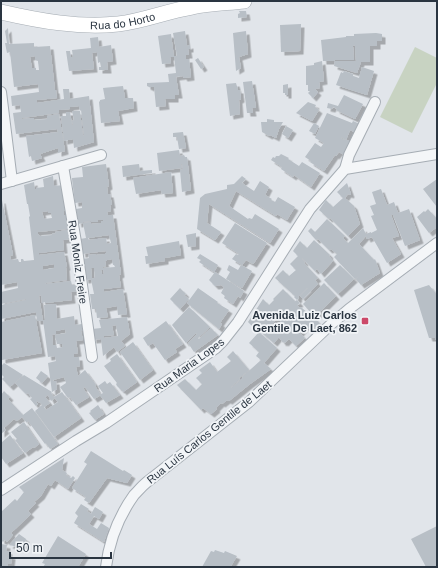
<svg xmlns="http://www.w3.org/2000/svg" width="438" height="568" viewBox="0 0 438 568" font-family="Helvetica,sans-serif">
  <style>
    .pitch { fill: #c8d3c2 }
    .building { fill: #b8bfc6; fill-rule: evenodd; filter: url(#shadow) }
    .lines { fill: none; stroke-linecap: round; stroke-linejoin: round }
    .minor-casing { stroke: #a6adb4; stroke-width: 12 }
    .secondary-casing { stroke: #a6adb4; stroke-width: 16 }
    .minor { stroke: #f4f6f8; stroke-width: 10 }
    .secondary { stroke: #fff; stroke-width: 15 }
    .poi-dot { fill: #cc4969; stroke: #f1f4f7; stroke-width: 1.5 }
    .labels { text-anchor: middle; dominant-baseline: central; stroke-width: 3.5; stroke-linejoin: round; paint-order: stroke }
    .street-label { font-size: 11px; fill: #2a3541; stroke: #f1f4f7 }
    .poi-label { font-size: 11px; font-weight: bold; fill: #2a3541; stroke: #f1f4f7; text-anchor: end }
  </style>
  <defs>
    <filter id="shadow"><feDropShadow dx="3.5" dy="3.5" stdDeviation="0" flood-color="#0004"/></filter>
  </defs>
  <rect width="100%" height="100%" fill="#e1e5ea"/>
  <polygon class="pitch" points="415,47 437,58 437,83 412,133 380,117"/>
  <g class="building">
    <polygon points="239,11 246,11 247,17 238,18 238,14 240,13"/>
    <polygon points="301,24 300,51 281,52 280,25"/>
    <path d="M8 28 9 44 34 43V47L50 46 55 90H56L57 98 37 100V103L64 99 63 89H69L70 99 89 96 94 142 74 148 73 139 64 141 61 116H66V112H70L72 125H73L72 121 74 120 72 111H80L83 136 84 135 81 110 80 111 79 106 70 107V109L59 110V113L22 118V119L34 118V120L47 119V116L59 114 65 151 58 153V148L40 154 42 158 32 161 31 156 29 157 26 136 58 132 57 129 16 134 13 113 21 112 20 105 12 106 11 96 39 92 38 84 14 87 10 52 7 53 5 43H7L5 31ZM35 56V60L38 61 39 70H36V68H32L30 57Z"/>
    <polygon points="185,31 187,46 190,45 190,49 188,49 189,55 186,55 186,59 189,59 191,77 184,78 183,76 176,77 179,95 175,95 175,99 165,99 166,106 156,107 154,87 151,87 151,88 147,86 147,83 169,82 168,74 176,73 174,56 177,56 173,33"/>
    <polygon points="246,31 248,54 239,57 241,68 236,71 233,33"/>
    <polygon points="376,33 382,34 382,41 377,41 377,46 370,46 370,62 361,62 357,73 334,66 335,61 356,61 355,45 353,46 354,60 334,60 335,61 323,61 321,40 346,37 346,36 354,36 354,34"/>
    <polygon points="171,34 174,57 170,57 171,63 162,64 158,36"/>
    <polygon points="98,37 99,47 111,45 113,61 107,62 108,70 99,70 99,67 101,67 100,62 98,63 97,52 92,53 94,69 69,71 66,51 70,51 71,57 73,57 72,50 91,48 90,38"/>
    <polygon points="198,58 204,67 201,69 195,60"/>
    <polygon points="322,61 324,81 319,82 320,88 315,89 318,92 313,98 308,93 310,91 308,91 308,85 306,85 306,66 314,65 314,63"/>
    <polygon points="362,67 374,71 367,95 336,85 341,72 343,73 344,71 353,74 353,76 359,78"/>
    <polygon points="252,81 256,108 252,108 253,113 247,113 243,82"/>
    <polygon points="236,83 238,90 240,90 241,99 239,100 240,114 230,116 226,84"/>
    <polygon points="288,84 288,95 285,95 285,93 283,93 283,85"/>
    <polygon points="123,86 125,98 133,98 134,108 118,111 120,121 101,123 99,102 100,101 100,100 105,99 103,88"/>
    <polygon points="344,95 363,104 355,119 336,110 337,109 333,107 332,109 327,108 328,103 338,106"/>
    <polygon points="308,102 316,105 315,107 319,110 312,121 296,113"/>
    <polygon points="327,113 352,123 353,121 362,125 358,134 350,130 346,140 341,137 341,138 344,140 345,139 351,142 344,155 339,152 336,156 335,155 324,171 310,162 311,161 305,157 315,143 321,147 324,143 315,138"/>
    <polygon points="267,119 274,120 274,122 283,122 279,129 276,138 270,135 269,136 262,132 261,122 267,122"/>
    <polygon points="314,123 319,126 315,134 309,131"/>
    <polygon points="286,126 293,130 288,138 282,134"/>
    <polygon points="183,132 186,148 179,149 177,137 173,137 173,133"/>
    <polygon points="179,150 180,156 184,155 185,157 187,157 191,190 182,192 180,170 183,169 182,164 181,164 182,168 159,171 157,153"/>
    <polygon points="281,154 289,158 288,159 299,166 302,162 320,173 311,187 294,175 293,177 281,169 282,167 271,160 273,157 275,158 276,156 279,156"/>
    <path d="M106 164 109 186 107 187 108 194H110L112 205H110L111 211 107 212 108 215H113L121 274 119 275 121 287 104 289V292L123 289 127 314 118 315 117 306 106 308 108 317 97 318 96 309H92L90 294H94L91 279 95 278 94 268H91L92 279 85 280 82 259 89 258 88 255 96 254V255L105 254V253H106V251L82 254 80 239 86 238 83 223 91 222V224L101 223V221H103V220H98V222H91V221L83 222V223L78 224 76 209 82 208V202L75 203 72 179V178L83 177 82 167ZM109 235 111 243 107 244 106 238 89 240 88 238ZM112 259 113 265H114L115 267 103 268 104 274H102L101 270H103V267L106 266 105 261H107V260Z"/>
    <polygon points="139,164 140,171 152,170 152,173 123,177 122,166"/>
    <polygon points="171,172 173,193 162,194 161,190 136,194 133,178"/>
    <path d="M53 176 54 186 64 185 63 195 65 210 64 211V215H68L71 239 63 240 64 250 39 253V255L64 252 67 267H66L67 280 45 283 46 284 71 281 72 285H77L78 291 71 292 72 300 45 303V302L42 303 41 295 39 296 43 321H37L36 312 1 319V305L26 300V299L1 304V292L18 288 17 282 1 285V200H2L13 255 10 256 11 260 18 259 19 262H21V259H23L24 261 34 260 29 217 30 216 28 204H27L24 185 34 182 35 189H36V188L44 187 43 179ZM48 211V213H51L52 218 44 219 42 212ZM67 229V230L55 232 56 233 52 234V235L40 236 38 234V232ZM54 264V268L43 270V266Z"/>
    <polygon points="242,176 246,179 242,183 254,191 260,181 269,187 265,195 272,199 271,200 275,202 278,197 295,207 287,220 277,214 276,216 236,191 229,206 248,219 249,218 252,219 255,214 279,229 270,243 209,204 207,223 221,232 215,240 197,229 200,198 205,194 227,189 227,185 234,184"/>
    <polygon points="437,179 437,207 423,189"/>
    <polygon points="347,183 351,194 350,195 348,194 345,198 354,206 360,224 348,236 330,218 329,219 319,210 326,200 333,207 343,198 337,192"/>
    <polygon points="381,189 387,205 394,202 398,213 409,209 420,240 405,246 393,215 391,215 399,236 392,238 401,254 387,263 372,237 367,239 366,236 359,244 374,260 375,259 380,273 361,285 356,279 359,276 355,279 334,257 337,254 331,249 329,250 318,239 316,240 308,231 311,228 315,232 327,219 345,236 343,238 348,243 363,228 366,234 371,232 371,233 377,230 371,216 374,215 370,206 376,204 372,192"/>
    <polygon points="428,209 437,219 437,227 429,233 417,217 424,211 425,212"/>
    <polygon points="235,223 267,243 254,263 253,264 246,260 242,265 232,259 236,254 238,255 239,254 222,243"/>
    <polygon points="196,233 196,246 188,247 186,235"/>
    <polygon points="314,240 330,255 329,256 333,261 321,274 317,269 315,271 302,258 302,259 305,262 304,263 318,278 315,280 318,284 303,299 300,296 308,288 307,288 298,297 299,298 297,300 294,297 295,296 275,278 283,270 289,276 296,270 290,264 298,256 293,251 300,241 307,248"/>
    <polygon points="179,241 181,255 165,258 165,261 146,264 145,256 148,256 146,247"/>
    <polygon points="200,254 218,265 214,272 199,262 201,260 197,258"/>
    <polygon points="229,265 238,270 241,265 252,271 242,288 226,279 230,272 227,270"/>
    <polygon points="340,265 354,279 338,294 324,280"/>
    <polygon points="215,272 244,291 240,298 238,296 233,304 224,298 225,296 221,293 224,287 221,285 215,286 209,280"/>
    <polygon points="324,283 336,296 315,317 303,304"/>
    <polygon points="429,285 437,295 437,342 435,338 429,338 414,290"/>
    <polygon points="180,288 186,294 184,295 189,299 180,309 170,299"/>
    <polygon points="198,288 218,302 217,303 229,310 220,323 222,324 219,329 187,303"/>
    <path d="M283 289 295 301 294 302 297 300 300 303 297 305 300 308 301 307 313 318 314 317 320 324 312 331 306 326 300 333 305 338 296 346 289 339 285 343 284 342 283 343 279 337 274 343 255 327 254 328 248 322 263 299 269 305 274 300 273 299ZM278 318 284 325 280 328 281 329 279 331 272 324Z"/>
    <path d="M56 304 57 319 74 316 75 325 82 324 83 331H81L83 340 76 341 78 353 74 354V357H79L80 366 76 367 78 376 85 370 96 385 95 386 101 395 94 399 85 387 83 388 89 397 76 405 70 397 68 398 60 387 66 383 64 377 53 380V381H56L57 389 52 392 48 363 56 361 55 356 48 357 43 320H45L44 305ZM65 329 66 333 55 335 57 344H62L63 347 57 348 56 345H53L52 335 56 334V331Z"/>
    <polygon points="189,307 210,327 198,338 199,339 211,328 218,335 194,352 188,343 197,334 196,333 186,343 172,325"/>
    <polygon points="35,315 42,353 2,360 1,322"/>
    <path d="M127 317 130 334 121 341 125 346 117 352 114 347 103 356 101 339 93 340 92 329 101 328 99 320ZM116 325 118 336 104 338V336L114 335 112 326Z"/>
    <polygon points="166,321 183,344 175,349 177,352 165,360 153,343 148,346 143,338"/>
    <polygon points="259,332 277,348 264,363 271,369 250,384 229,401 227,400 222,404 221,403 216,408 217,409 211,414 203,408 201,410 177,385 185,379 196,390 202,384 196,378 202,373 199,370 210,362 217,372 231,361 227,357 233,351 249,370 239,378 240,379 231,387 231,388 243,378 242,377 261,360 256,356 259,352 249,343"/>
    <polygon points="133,342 153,370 140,380 120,352"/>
    <polygon points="117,354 137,382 123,392 122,390 121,390 117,386 116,384 117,383 104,366 111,361 110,359"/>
    <polygon points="4,363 23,375 10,387 2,379 4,377 1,374 1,366"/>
    <polygon points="41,371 48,376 42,383 36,378"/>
    <path d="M24 375 52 392 51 393 54 397 62 392 81 418 54 437 35 411 42 405 40 402 39 403 38 401 36 402 38 404 36 406 30 399 32 398 28 393 26 394 15 383ZM48 395 51 401 55 398 54 397 58 402 46 410 44 407 50 403 45 397Z"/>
    <polygon points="105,381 107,384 110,382 120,395 106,403 100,395 103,393 98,386"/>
    <polygon points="4,391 10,397 8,399 23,415 32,408 58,444 50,449 46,443 45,444 28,421 27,423 22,417 17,421 14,419 4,428 6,430 1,434 1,395"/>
    <polygon points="98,405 104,414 95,420 89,413 91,412 90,411"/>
    <polygon points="24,422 39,444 34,448 33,447 25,453 15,440 17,439 11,432"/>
    <polygon points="10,435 23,453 6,464 1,457 1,443"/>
    <polygon points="91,451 123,471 124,470 132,475 127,483 107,478 89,503 84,500 86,497 72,488 87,464 84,462"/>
    <polygon points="64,458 62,470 67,473 66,475 71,478 73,476 75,478 68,489 55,480 51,486 48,484 41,496 34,502 36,503 28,511 31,514 11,533 13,535 7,542 5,540 3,542 1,540 1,512 15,499 17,501 24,492 19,487"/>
    <polygon points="81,504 89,509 87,511 91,514 95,507 103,512 99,519 94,516 89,524 97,529 101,523 109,528 104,542 74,523 78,516 75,513"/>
    <polygon points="437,526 437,567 426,567 411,539"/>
    <polygon points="19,534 26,539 24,548 9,545"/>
    <polygon points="58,536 86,554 78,567 43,567 45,564 42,563"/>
    <polygon points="1,544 7,545 6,551 9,551 8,555 12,556 11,564 8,564 8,567 1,567"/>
    <polygon points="215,550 224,553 225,551 237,556 231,566 234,567 202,567 211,551 214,552"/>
  </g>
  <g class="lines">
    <defs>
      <g id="minor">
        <polyline points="1,92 12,181"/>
        <polyline points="63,166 76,242 92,357"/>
        <polyline points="345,169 349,155 375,102"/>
        <polyline points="1,184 101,155"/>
        <polyline points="1,490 76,441 106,423 216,348 223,341 238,322 292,237 310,209 345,169 437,154"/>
        <path d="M106 567C109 542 119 516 134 495 138 491 142 486 147 482L249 402 329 326 349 309 437 243"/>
      </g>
      <g id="secondary">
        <path id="s1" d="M1 12C40 21 79 28 118 24 144 21 167 11 192 7 209 3 227 3 244 1"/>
      </g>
    </defs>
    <use href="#minor" class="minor-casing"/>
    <use href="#secondary" class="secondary-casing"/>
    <use href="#minor" class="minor"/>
    <use href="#secondary" class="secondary"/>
  </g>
  <rect class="poi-dot" x="361" y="317" width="8" height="8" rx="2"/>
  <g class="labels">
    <g class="street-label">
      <text stroke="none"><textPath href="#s1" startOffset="123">Rua do Horto</textPath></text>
      <text transform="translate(78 262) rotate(82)">Rua Moniz Freire</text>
      <text transform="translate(189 365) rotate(-36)">Rua Maria Lopes</text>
      <text transform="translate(209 432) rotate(-39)">Rua Luís Carlos Gentile de Laet</text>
    </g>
    <g class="poi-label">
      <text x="357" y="315">Avenida Luiz Carlos<tspan x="357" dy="13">Gentile De Laet, 862</tspan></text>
    </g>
  </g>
  <rect width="438" height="568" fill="none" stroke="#2a3541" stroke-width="4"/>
  <path d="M10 552v6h101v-6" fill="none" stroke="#2a3541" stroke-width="2"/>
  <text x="16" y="552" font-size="12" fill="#2a3541" stroke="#f1f4f7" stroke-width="3" paint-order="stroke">50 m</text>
</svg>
